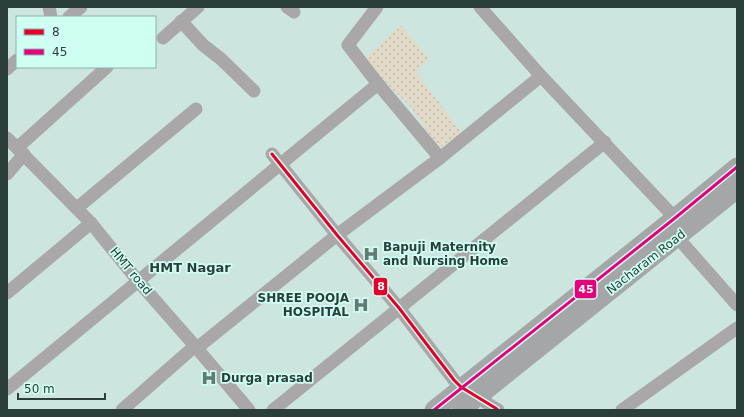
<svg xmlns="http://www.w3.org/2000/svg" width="744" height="417" viewBox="0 0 744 417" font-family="'DejaVu Sans',sans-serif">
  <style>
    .park { fill: url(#park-dots) }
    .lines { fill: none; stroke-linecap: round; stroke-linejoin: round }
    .street { stroke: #a9a7a8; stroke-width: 13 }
    .secondary { stroke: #a5a6a7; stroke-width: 19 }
    .bus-1-casing { stroke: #cffef2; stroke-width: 6 }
    .bus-2-casing { stroke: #cffef2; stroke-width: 6 }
    .bus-1 { stroke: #e4002b; stroke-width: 3 }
    .bus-2 { stroke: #e5007d; stroke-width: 3 }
    .labels { text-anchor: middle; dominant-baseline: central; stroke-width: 3.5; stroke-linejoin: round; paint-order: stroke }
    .poi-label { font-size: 12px; font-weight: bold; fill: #2b3e39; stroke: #cffef2; text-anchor: start }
    .street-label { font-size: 12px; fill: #2b3e39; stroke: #cffef2 }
    .neighbourhood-label { font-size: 13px; font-weight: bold; fill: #2b3e39; stroke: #cffef2 }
    .line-badge { stroke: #cffef2; stroke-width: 1.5 }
    .badge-label { font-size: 11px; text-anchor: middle; font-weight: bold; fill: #fff }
  </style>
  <defs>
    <pattern id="park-dots" width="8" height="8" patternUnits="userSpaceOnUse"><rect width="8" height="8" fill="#e1dac9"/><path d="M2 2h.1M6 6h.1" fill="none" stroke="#c1bcad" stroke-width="1.8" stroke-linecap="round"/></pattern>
  </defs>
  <rect width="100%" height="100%" fill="#cce6df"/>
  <polygon class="park" points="401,25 429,59 416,72 462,133 439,148 409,105 362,61"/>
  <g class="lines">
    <g class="street">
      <polyline points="49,7 51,17"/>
      <polyline points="287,7 294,12"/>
      <polyline points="377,7 348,45 378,84"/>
      <polyline points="480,7 541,76 675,218"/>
      <polyline points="69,17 81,7"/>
      <polyline points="181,21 203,45 221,59 254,91"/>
      <polyline points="163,38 198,7"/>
      <polyline points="7,69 17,60"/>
      <polyline points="7,138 91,223 138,281 195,346 249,410"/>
      <polyline points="17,148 107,67"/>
      <polyline points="272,154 337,235 399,308 454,380 461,387 498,410"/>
      <polyline points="7,174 24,154"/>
      <polyline points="77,208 196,109"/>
      <polyline points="677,237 737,305"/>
      <polyline points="7,293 91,223"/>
      <polyline points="197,348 337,235 440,158 541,76"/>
      <polyline points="7,389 378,84 440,158"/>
      <polyline points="122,410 195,346"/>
      <polyline points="273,410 605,142"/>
      <polyline points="622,410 737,328"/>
    </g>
    <g class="secondary">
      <polyline points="434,410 675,218 737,167"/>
      <polyline points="461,410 737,189"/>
    </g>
    <defs>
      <polyline id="bus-1" points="272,154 337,235 399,308 454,380 461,387 497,409"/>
      <polyline id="bus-2" points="434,410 675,218 737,167"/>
    </defs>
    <use href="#bus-1" class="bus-1-casing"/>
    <use href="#bus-2" class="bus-2-casing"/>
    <use href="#bus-1" class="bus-1"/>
    <use href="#bus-2" class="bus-2"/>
  </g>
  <defs>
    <symbol id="hospital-bare" viewBox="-9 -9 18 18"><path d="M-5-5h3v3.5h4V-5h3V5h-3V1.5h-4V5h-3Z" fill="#637973" stroke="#cffef2" stroke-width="2.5" paint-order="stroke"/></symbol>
  </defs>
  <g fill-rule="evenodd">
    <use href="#hospital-bare" x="360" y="243" width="22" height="22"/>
    <use href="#hospital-bare" x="350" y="294" width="22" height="22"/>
    <use href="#hospital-bare" x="198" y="367" width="22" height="22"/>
  </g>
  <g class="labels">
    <g class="poi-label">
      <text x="383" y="247">Bapuji Maternity<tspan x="383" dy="14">and Nursing Home</tspan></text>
      <text x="349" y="298" text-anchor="end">SHREE POOJA<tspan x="349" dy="14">HOSPITAL</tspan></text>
      <text x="221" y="378">Durga prasad</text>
    </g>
    <g class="street-label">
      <text transform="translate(646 262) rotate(-38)">Nacharam Road</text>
      <text transform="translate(131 271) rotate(50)">HMT road</text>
    </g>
    <g class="neighbourhood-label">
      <text x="190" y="267">HMT Nagar</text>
    </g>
  </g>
  <g class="line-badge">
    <rect x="373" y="277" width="15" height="19" rx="4" fill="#e4002b"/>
    <rect x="574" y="279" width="23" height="20" rx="4" fill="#e5007d"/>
  </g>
  <g class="badge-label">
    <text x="381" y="290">8</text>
    <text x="586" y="293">45</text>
  </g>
  <rect width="744" height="417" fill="none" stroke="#2b3e39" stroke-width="16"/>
  <rect x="16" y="16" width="140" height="52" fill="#cffef2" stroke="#8db1a8"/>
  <rect x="24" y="29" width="20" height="6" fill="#e4002b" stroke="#8db1a8"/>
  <text x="52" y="36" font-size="12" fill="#2b3e39">8</text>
  <rect x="24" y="49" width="20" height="6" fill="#e5007d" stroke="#8db1a8"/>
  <text x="52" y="56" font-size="12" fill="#2b3e39">45</text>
  <path d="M18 393v6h87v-6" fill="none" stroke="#2b3e39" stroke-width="2"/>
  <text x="24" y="393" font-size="12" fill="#2b3e39" stroke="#cffef2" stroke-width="3" paint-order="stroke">50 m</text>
</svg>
